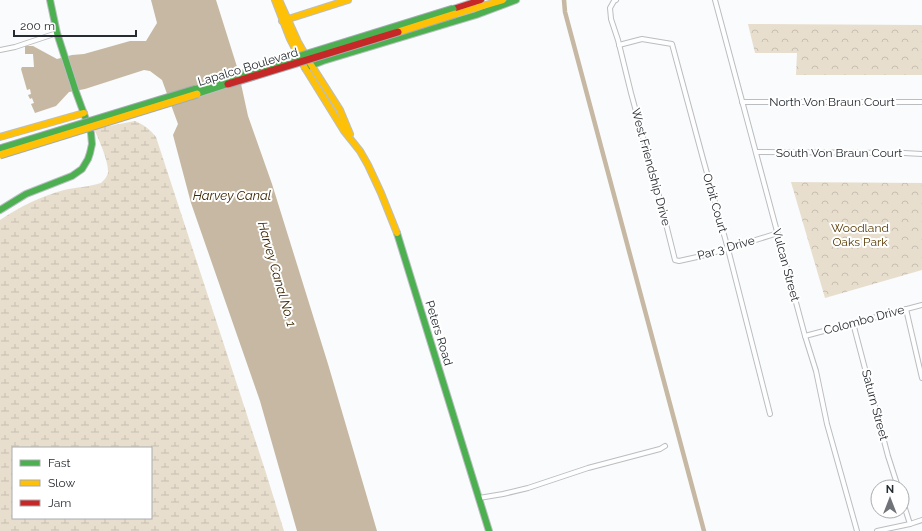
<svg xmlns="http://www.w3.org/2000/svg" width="922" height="531" viewBox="0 0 922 531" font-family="Raleway,sans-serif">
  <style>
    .forest { fill: url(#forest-crowns) }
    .wetland { fill: url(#wetland-marsh); fill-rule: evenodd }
    .water { fill: #c6b8a2 }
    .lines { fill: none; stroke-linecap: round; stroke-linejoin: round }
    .canal { stroke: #c6b8a2; stroke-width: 4.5 }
    .street-casing { stroke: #babec1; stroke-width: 6 }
    .fast-casing { stroke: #babec1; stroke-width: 8 }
    .slow-casing { stroke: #babec1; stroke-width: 8 }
    .jam-casing { stroke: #babec1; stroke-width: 8 }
    .street { stroke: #fefeff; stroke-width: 4 }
    .fast { stroke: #4caf50; stroke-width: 6 }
    .slow { stroke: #ffc107; stroke-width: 6 }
    .jam { stroke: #c62828; stroke-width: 6 }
    .fast-bridge-casing { stroke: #a2abb1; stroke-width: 9; stroke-linecap: butt }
    .slow-bridge-casing { stroke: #a2abb1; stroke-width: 9; stroke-linecap: butt }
    .jam-bridge-casing { stroke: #a2abb1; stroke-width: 9; stroke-linecap: butt }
    .fast-bridge { stroke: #4caf50; stroke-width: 7 }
    .slow-bridge { stroke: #ffc107; stroke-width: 7 }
    .jam-bridge { stroke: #c62828; stroke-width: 7 }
    .labels { text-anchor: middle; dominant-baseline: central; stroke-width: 4; stroke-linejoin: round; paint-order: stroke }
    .street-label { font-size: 12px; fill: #262c31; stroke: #fff }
    .park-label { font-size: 12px; fill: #573900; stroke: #fff }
    .water-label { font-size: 13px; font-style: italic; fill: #3c2500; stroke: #fff }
  </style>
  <defs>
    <pattern id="forest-crowns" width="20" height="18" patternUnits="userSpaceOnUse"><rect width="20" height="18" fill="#e8dece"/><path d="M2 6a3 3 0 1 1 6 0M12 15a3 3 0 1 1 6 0" fill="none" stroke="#c7bfb1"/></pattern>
    <pattern id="wetland-marsh" width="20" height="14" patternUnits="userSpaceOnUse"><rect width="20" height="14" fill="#e8dece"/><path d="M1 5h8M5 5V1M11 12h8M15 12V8" fill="none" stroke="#c7bfb1"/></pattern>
  </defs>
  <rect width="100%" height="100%" fill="#f9fbfc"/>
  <g class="forest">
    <polygon points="748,24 922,25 922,75 796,75 797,53 755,53"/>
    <polygon points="791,182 922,183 922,270 825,298"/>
  </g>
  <path class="wetland" d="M135 121C144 125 150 129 156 137L266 473 284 531H0V220C21 206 39 197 64 190 77 187 89 187 101 183 104 180 107 177 108 173 109 162 99 140 94 129ZM13 448H151V518H13Z"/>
  <polygon class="water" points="151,0 216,0 238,70 248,116 272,184 328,364 377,531 297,531 260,401 191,203 173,135 178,124 162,80 150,71 144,70 85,89 69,92 56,106 35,113 31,104 34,103 32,98 30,99 28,95 31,94 30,89 27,90 21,69 22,67 34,67 33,54 25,54 25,46 33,46 57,59 72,55 84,54 130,41 146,41 157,23"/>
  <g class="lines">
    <polyline class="canal" points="564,0 565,12 704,531"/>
    <defs>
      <g id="street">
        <polyline points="616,0 614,1 610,8 611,19 618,40 631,93 659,196 675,260 679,261 697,257 727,249 778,233"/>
        <polyline points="715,0 805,336 816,371 827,424 857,531"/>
        <path d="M619 45 642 39 672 44C690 112 709 181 728 249 742 304 756 359 770 414"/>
        <polyline points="0,50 15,47 57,33"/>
        <polyline points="742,102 922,102"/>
        <polyline points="756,152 904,153 922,154"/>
        <polyline points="906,309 922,378"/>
        <polyline points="853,323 888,456 898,487"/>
        <polyline points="805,336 922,305"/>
        <polyline points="479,498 503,494 528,488 588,468 660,449 665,446"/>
        <polyline points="902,499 910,524"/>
        <polyline points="877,531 910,524 922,520"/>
      </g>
      <g id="fast">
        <polyline points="305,68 323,61 476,15 516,0"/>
        <polyline points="196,89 227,79"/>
        <polyline points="197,94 228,84"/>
        <polyline points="0,210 26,194 72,176 82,169 88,159 90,153 92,144 91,133 76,92 57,33 50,0"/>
        <polyline points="397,233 489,531"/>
      </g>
      <g id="slow">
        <polyline points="275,0 290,39 305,68 344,131 360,151 368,165 381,193 397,233"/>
        <polyline points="279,0 298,42 310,63 340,110 350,134"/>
        <polyline points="455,14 503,0"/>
        <polyline points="282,21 348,0"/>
        <polyline points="0,137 84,113"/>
      </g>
      <polyline id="jam" points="453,9 481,0"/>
    </defs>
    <use href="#street" class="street-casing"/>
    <use href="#fast" class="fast-casing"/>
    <use href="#slow" class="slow-casing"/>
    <use href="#jam" class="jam-casing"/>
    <use href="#street" class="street"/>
    <use href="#fast" class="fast"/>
    <use href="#slow" class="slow"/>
    <use href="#jam" class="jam"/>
    <defs>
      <g id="fast-bridge">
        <polyline points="227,79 453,9"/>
        <polyline points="0,149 196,89"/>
      </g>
      <g id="slow-bridge">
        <polyline points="398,32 455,14"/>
        <polyline points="0,155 197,94"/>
      </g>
      <polyline id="jam-bridge" points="228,84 398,32"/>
    </defs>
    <use href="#fast-bridge" class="fast-bridge-casing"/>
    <use href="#slow-bridge" class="slow-bridge-casing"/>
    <use href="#jam-bridge" class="jam-bridge-casing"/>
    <use href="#fast-bridge" class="fast-bridge"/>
    <use href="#slow-bridge" class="slow-bridge"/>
    <use href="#jam-bridge" class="jam-bridge"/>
  </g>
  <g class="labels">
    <g class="street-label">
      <text transform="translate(248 67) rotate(-17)">Lapalco Boulevard</text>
      <text x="832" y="102">North Von Braun Court</text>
      <text x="839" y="153">South Von Braun Court</text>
      <text transform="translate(651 167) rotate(75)">West Friendship Drive</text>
      <text transform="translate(715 203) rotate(74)">Orbit Court</text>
      <text transform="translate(726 248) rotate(-16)">Par 3 Drive</text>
      <text transform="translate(786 265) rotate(75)">Vulcan Street</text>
      <text transform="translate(864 320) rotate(-15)">Colombo Drive</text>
      <text transform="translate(439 333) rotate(73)">Peters Road</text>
      <text transform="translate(875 405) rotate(75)">Saturn Street</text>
    </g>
    <g class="park-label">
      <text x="860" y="228">Woodland<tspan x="860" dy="14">Oaks Park</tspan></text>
    </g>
    <g class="water-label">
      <text x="232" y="195">Harvey Canal</text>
      <text transform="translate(277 274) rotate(74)">Harvey Canal No. 1</text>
    </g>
  </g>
  <rect x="12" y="447" width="140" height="72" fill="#ffffff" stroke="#a8abad"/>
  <rect x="20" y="460" width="20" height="6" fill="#4caf50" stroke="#a8abad"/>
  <text x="48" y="467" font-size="12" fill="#262c31">Fast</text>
  <rect x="20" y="480" width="20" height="6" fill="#ffc107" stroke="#a8abad"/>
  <text x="48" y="487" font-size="12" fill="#262c31">Slow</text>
  <rect x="20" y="500" width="20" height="6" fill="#c62828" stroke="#a8abad"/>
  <text x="48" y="507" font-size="12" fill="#262c31">Jam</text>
  <g transform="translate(890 499)"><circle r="19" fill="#ffffff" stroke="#a8abad"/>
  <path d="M0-3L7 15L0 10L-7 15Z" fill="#707478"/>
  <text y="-6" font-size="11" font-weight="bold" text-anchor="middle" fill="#262c31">N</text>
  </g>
  <path d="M14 30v6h122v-6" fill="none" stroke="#262c31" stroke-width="2"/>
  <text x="20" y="30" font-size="12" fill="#262c31" stroke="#ffffff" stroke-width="3" paint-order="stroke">200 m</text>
</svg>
